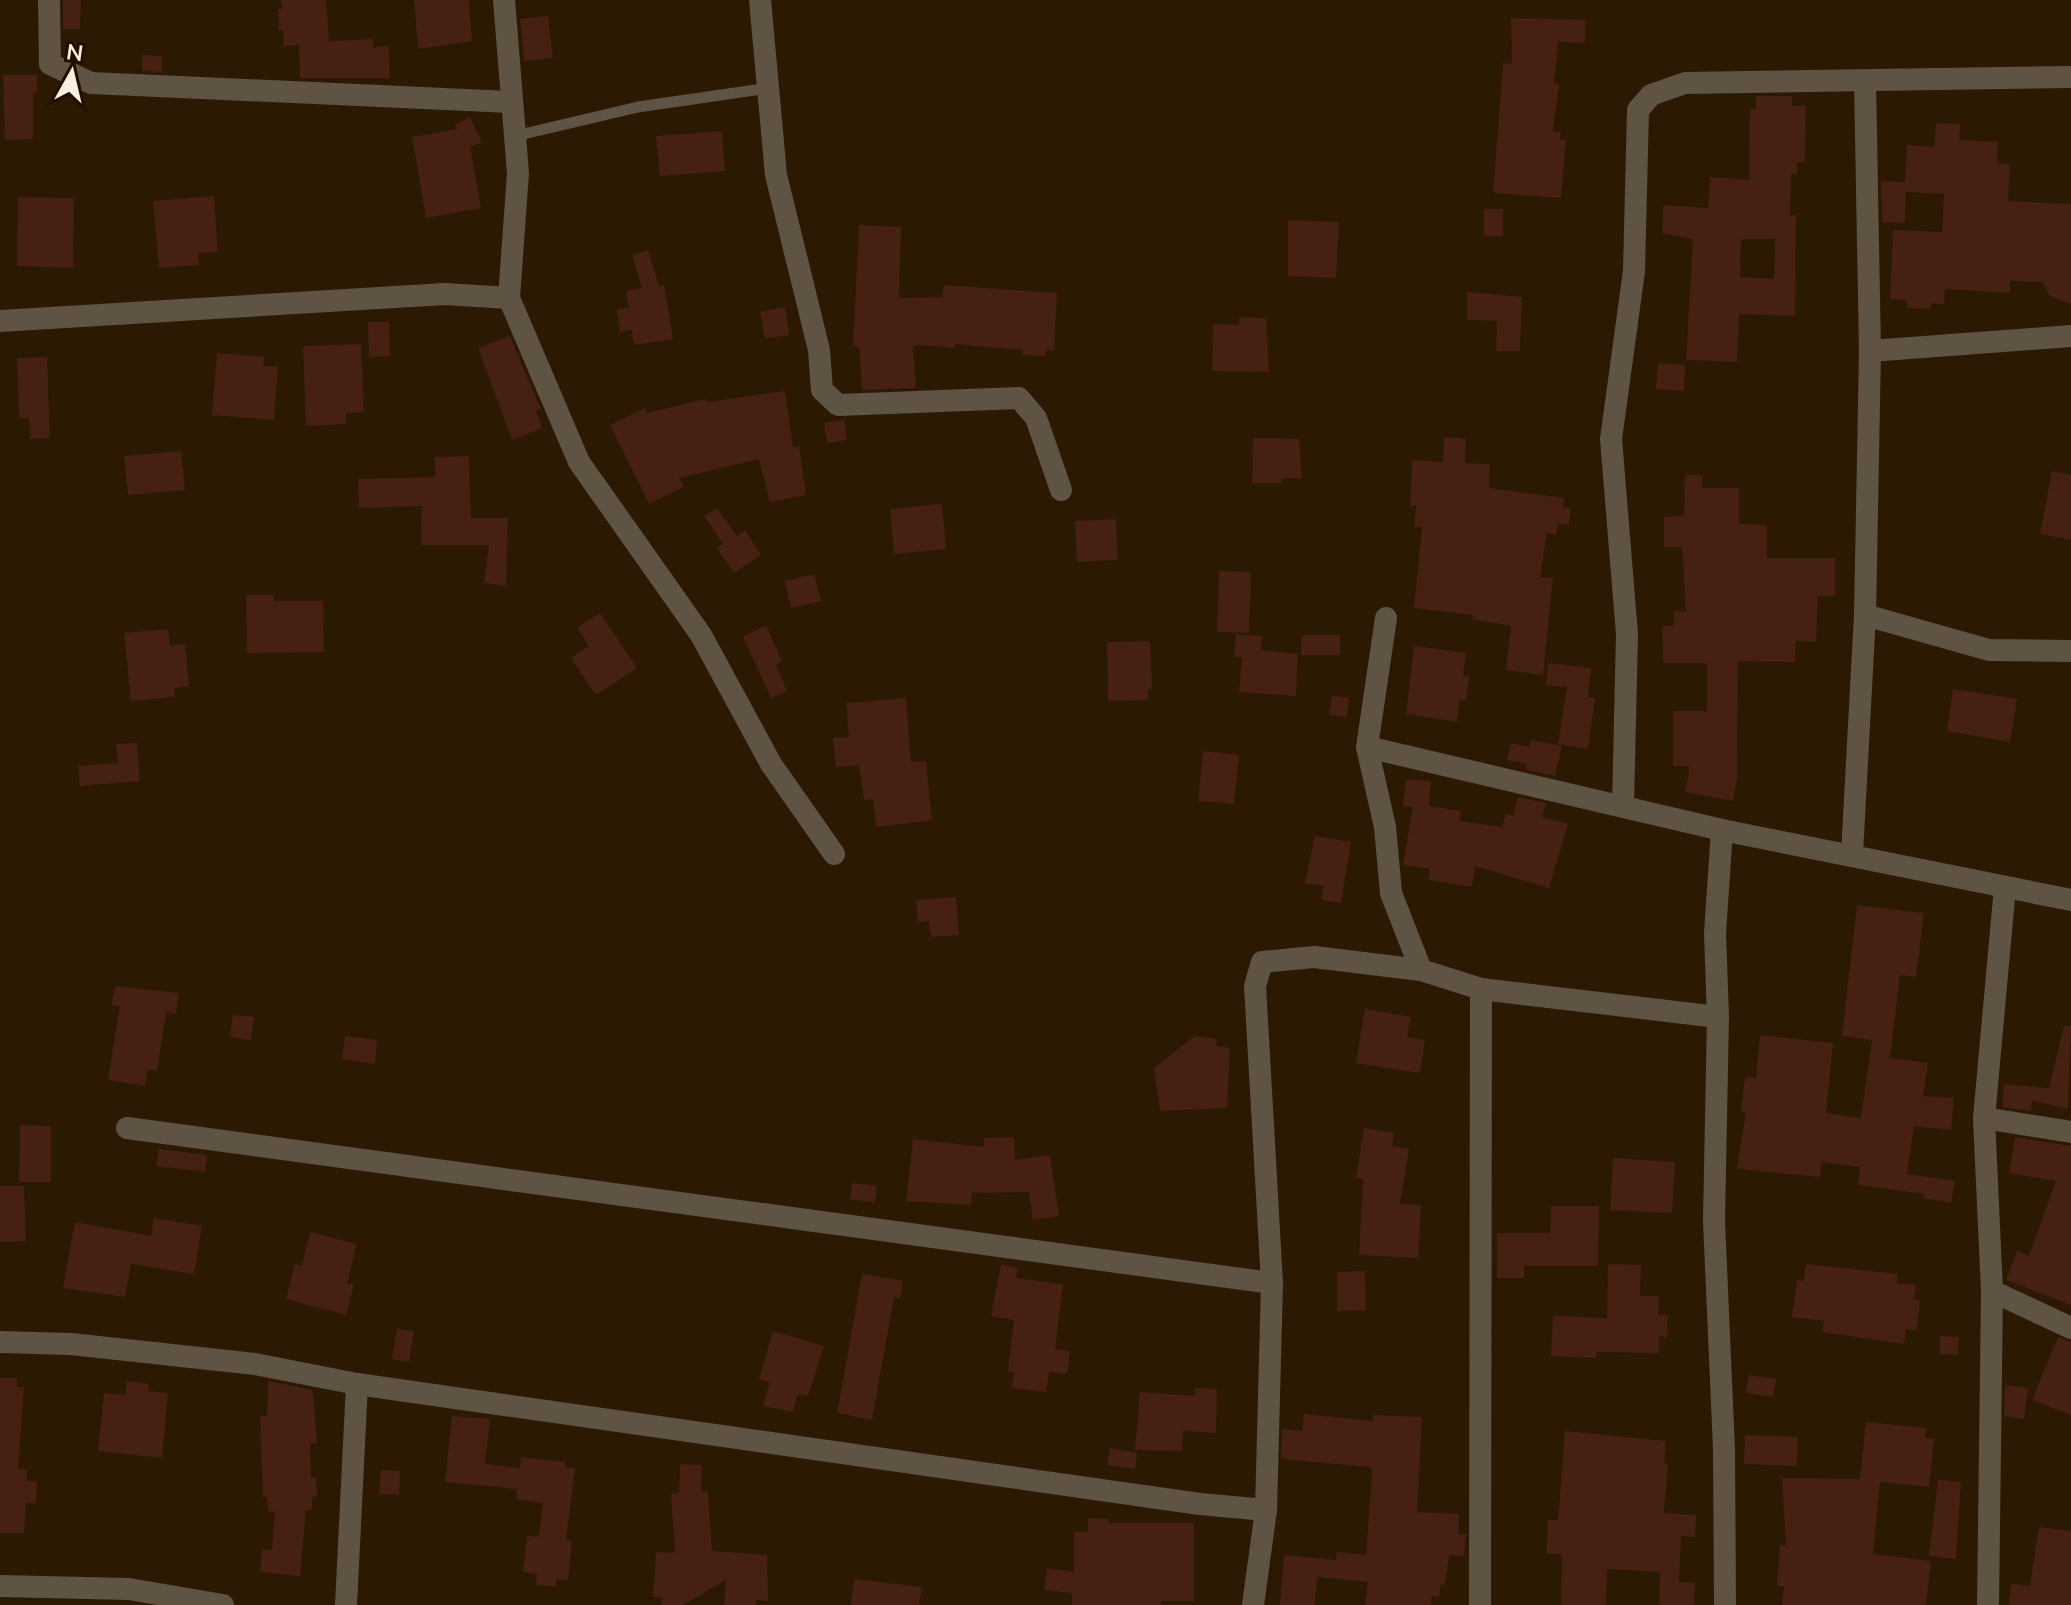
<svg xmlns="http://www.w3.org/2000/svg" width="2071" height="1605" viewBox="0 0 2071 1605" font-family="Mulish,sans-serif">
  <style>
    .building { fill: #462013; fill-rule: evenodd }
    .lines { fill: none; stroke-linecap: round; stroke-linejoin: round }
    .lane { stroke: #5f5344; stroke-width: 11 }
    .street { stroke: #5f5344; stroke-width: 22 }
  </style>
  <rect width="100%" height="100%" fill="#2b1903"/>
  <g class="building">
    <polygon points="63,0 81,0 80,29 63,29"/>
    <polygon points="281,0 326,0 329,41 373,39 373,47 389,46 390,78 300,78 299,45 284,46 283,30 279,31 278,9 282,9"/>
    <polygon points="414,0 469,0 472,41 418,49"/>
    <polygon points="548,16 553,58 524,61 520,19"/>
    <polygon points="1511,18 1585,20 1585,43 1558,42 1554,83 1559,84 1553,131 1561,132 1560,139 1566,140 1561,198 1493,193 1503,63 1512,64"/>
    <polygon points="142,55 162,56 162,72 142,71"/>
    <polygon points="3,75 37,75 37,92 33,92 33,139 5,140"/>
    <path d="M1756 96H1792V106H1806L1805 162H1797V174H1791L1790 215H1796L1795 316 1739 314 1737 362 1686 360 1693 239 1662 233 1663 205 1708 208 1710 177 1749 180 1750 109H1756ZM1741 239H1775L1774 279 1740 277Z"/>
    <polygon points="470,117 482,142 470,147 481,208 426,218 412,137 457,129 455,125"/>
    <polygon points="1936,123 1960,124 1959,140 1998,142 1997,163 2010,164 2008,201 2071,204 2071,304 2050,296 2042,282 2010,281 2010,293 1945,289 1944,304 1931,303 1931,309 1907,308 1907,300 1890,299 1893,230 1942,232 1944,194 1906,192 1905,223 1882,222 1881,181 1905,182 1907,145 1934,147"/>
    <polygon points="722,131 725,171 660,176 656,136"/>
    <polygon points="214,196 218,252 198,253 199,265 159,268 153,201"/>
    <polygon points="18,197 74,198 73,268 17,266"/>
    <rect x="1484" y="209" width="19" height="27"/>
    <polygon points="1288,220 1339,222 1336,278 1288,276"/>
    <polygon points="859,225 901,227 899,298 942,297 944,285 1057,293 1054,350 1046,350 1045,356 1022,355 1022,350 955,344 954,348 918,345 913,347 916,388 862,390 859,347 853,347"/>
    <polygon points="648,250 659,286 664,285 673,339 634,345 632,330 620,332 617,309 629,308 626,291 642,288 632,255"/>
    <polygon points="1467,292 1522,297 1520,351 1496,351 1497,321 1467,320"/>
    <polygon points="785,307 789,335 765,339 760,312"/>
    <polygon points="1239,317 1266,318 1269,372 1212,371 1213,324 1239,325"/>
    <polygon points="368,322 389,322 390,356 369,357"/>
    <polygon points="510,336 541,409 536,411 542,428 512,440 478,348"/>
    <polygon points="361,344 364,412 346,413 346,424 306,426 303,346"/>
    <polygon points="217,353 264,357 263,366 278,367 274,420 212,415"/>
    <polygon points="47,357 50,438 30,439 29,418 19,418 17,358"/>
    <polygon points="1658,363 1685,365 1684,391 1656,389"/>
    <polygon points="785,391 793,447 799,446 806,495 770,502 759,459 679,478 684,487 649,504 610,425 645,408 647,413 706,399 707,402"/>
    <polygon points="844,420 847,440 827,443 824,423"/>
    <polygon points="1444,437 1466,439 1465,463 1490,464 1489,488 1564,498 1563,507 1571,508 1569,525 1558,524 1556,535 1547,533 1540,577 1553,578 1543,675 1506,670 1511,626 1473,619 1473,615 1414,608 1422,527 1414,527 1416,506 1410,506 1412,460 1443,462"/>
    <polygon points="1253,438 1299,439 1302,478 1282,478 1282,483 1252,483"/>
    <polygon points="181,451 185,490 128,495 124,456"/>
    <polygon points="469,456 471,518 508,518 506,586 484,583 489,545 421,545 422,506 359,508 358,479 435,477 435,457"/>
    <polygon points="2052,471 2071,475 2071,540 2040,534"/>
    <polygon points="1685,475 1702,475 1702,488 1739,488 1739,524 1767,525 1767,558 1835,558 1835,596 1818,596 1816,642 1796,641 1795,662 1738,661 1737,779 1733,801 1685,792 1690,766 1673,766 1673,711 1707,711 1707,663 1663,663 1662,626 1674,626 1674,611 1686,612 1682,547 1664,547 1664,517 1684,516"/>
    <polygon points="942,504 946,549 894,554 890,509"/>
    <polygon points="717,508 737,536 745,530 761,555 734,573 717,548 723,544 704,516"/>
    <polygon points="1116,519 1118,560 1077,562 1075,521"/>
    <polygon points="1219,571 1251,572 1249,633 1217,632"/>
    <polygon points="814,574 821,601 791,608 785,581"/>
    <polygon points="246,595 274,595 274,601 323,601 324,652 247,653"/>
    <polygon points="600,613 637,668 596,695 571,658 589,646 577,628"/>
    <polygon points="766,625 782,661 776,664 787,691 771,698 743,637"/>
    <polygon points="168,629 170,646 185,644 189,686 174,688 175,697 131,701 124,633"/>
    <polygon points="1236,634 1262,636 1261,650 1298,654 1296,696 1239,692 1242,657 1234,657"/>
    <polygon points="1302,635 1340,635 1340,655 1301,655"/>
    <polygon points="1150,641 1152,689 1148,689 1148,700 1108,701 1107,642"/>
    <polygon points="1414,646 1466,653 1463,676 1469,677 1466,701 1460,700 1457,722 1406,714"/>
    <polygon points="1548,663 1591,668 1588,697 1595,698 1588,749 1558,744 1567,687 1546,685"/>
    <polygon points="1953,689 2017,699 2010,742 1947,731"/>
    <polygon points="1332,696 1349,698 1347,717 1329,715"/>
    <polygon points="906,698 911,762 926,761 932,820 876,827 873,799 864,800 859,765 836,767 833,738 849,737 846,703"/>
    <polygon points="1531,740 1562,746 1555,776 1526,770 1527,764 1507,760 1511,743 1530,747"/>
    <polygon points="137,743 140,781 80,786 78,766 118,763 116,744"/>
    <polygon points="1203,751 1239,755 1234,804 1198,801"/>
    <polygon points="1406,779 1431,781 1429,806 1461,811 1459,821 1502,827 1506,814 1513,816 1518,797 1546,803 1542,817 1568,824 1549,888 1475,866 1472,887 1428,880 1430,869 1403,865 1413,807 1403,806"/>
    <polygon points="1315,836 1351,842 1341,903 1321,900 1324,886 1305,883"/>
    <polygon points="956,897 959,935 931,937 929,921 918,922 916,900"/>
    <polygon points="1857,905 1924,913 1916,977 1900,975 1890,1058 1928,1063 1923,1096 1954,1098 1951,1130 1914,1126 1907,1174 1955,1181 1951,1203 1924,1198 1924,1194 1858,1185 1860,1167 1822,1162 1820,1177 1737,1169 1746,1112 1741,1111 1745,1077 1756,1078 1760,1035 1833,1043 1826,1113 1861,1118 1872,1040 1842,1036"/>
    <polygon points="115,986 179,993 176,1014 166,1012 157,1071 148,1069 145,1086 108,1080 120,1006 112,1005"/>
    <polygon points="1365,1009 1411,1017 1407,1037 1425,1040 1420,1073 1356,1063"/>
    <polygon points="233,1015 254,1017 251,1040 230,1037"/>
    <polygon points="2064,1026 2071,1026 2068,1109 2032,1100 2031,1111 2002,1107 2004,1084 2049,1088"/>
    <polygon points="345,1036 377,1040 375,1064 342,1059"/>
    <polygon points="1195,1036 1217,1039 1216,1046 1230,1048 1227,1108 1160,1111 1154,1068"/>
    <polygon points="20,1125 51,1126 51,1182 19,1182"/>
    <polygon points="1364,1128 1394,1133 1392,1146 1409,1149 1400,1204 1421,1205 1418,1258 1359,1255 1363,1179 1356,1178"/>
    <polygon points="1014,1137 1015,1160 1050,1155 1059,1216 1033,1220 1029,1192 972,1193 971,1205 906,1201 913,1139 984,1147 984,1138"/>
    <polygon points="2015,1137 2071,1146 2071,1305 2006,1280 2017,1251 2029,1256 2056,1181 2009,1173"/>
    <polygon points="159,1149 207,1155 205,1172 156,1166"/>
    <polygon points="1613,1158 1675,1162 1672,1213 1610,1210"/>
    <polygon points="852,1183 877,1186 875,1203 850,1199"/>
    <polygon points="0,1186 24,1186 26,1241 0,1242"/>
    <polygon points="1551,1206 1599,1206 1598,1266 1524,1266 1524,1278 1497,1278 1497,1233 1550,1233"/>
    <polygon points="154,1218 202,1226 194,1274 131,1264 125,1297 63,1288 75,1222 151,1236"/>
    <polygon points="310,1232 357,1244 347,1283 354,1285 346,1315 286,1299 295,1264 302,1266"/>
    <polygon points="1001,1264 1018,1268 1016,1278 1063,1284 1055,1349 1070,1351 1067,1374 1049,1372 1046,1392 1012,1388 1014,1372 1008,1371 1014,1320 991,1316"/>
    <polygon points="1608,1264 1641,1265 1640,1296 1659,1296 1658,1315 1668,1315 1667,1338 1659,1336 1659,1353 1596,1352 1596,1358 1551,1356 1553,1316 1607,1318"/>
    <polygon points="1806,1264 1898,1274 1897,1283 1916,1285 1914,1299 1920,1300 1917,1330 1906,1329 1904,1344 1822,1332 1824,1321 1792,1317 1797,1280 1804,1281"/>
    <polygon points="1365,1271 1366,1310 1337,1311 1337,1272"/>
    <polygon points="862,1274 903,1281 900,1298 894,1297 872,1420 837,1413"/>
    <polygon points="397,1329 414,1331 409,1362 392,1359"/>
    <polygon points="773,1331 824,1346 808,1396 798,1394 793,1412 763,1406 770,1382 759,1379"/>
    <polygon points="1940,1336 1959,1337 1958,1355 1940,1354"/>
    <polygon points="2058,1337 2071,1342 2071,1415 2032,1400"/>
    <polygon points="1749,1375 1776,1379 1773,1397 1746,1393"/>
    <polygon points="0,1378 17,1378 17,1387 24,1387 18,1469 27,1470 26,1481 37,1482 36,1503 26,1503 24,1533 0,1533"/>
    <polygon points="127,1381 149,1384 148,1391 168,1393 162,1458 98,1451 104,1393 125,1395"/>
    <polygon points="268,1381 313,1390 317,1443 310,1443 311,1478 316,1477 317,1496 312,1497 312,1510 306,1510 300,1576 260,1572 262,1549 272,1550 275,1511 268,1511 267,1497 263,1497 260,1416 267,1416"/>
    <polygon points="2005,1385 2028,1388 2024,1419 2004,1416"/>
    <polygon points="1195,1388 1217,1389 1216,1433 1183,1431 1182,1451 1135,1450 1140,1392 1195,1396"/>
    <polygon points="1304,1414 1373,1421 1373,1415 1422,1417 1417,1512 1459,1514 1458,1534 1466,1534 1464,1556 1449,1555 1445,1585 1441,1584 1439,1597 1432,1596 1431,1605 1365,1605 1368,1582 1317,1577 1315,1605 1280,1605 1284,1555 1336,1560 1337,1552 1366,1555 1372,1472 1370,1467 1281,1459 1282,1429 1302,1431"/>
    <polygon points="452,1416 490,1419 485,1464 520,1468 521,1457 565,1462 565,1467 575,1468 566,1540 572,1541 568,1580 556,1579 556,1587 536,1585 537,1574 523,1572 527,1536 539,1537 543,1503 516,1499 517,1489 445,1482"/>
    <polygon points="1866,1422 1926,1428 1925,1438 1934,1439 1929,1487 1880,1482 1873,1554 1931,1561 1926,1605 1782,1605 1784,1586 1777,1586 1780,1545 1786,1546 1782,1478 1860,1479"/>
    <polygon points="1565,1431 1666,1441 1664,1463 1668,1464 1664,1513 1696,1515 1695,1537 1681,1536 1679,1582 1695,1583 1694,1605 1659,1605 1660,1572 1607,1569 1606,1605 1561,1605 1562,1554 1546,1554 1548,1520 1558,1520"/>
    <polygon points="1745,1435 1798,1437 1797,1466 1744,1464"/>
    <polygon points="1110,1448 1137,1453 1135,1469 1107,1465"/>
    <polygon points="680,1464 702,1465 701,1492 708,1491 712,1551 767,1555 768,1601 756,1600 756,1605 724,1605 726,1580 683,1605 661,1605 662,1598 653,1597 656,1552 675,1553 671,1494 679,1493"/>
    <polygon points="381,1470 400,1471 399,1495 379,1494"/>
    <polygon points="1938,1480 1961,1482 1956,1559 1929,1556"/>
    <polygon points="1088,1518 1109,1519 1109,1523 1194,1523 1194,1601 1161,1601 1161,1605 1072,1605 1072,1593 1044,1590 1047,1568 1074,1572 1074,1532 1088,1532"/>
    <polygon points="2039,1527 2071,1531 2071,1605 2009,1605 2011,1584 2030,1586"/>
    <polygon points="854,1579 922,1587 919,1605 851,1605"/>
  </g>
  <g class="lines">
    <polyline class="lane" points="515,136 638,107 769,88"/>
    <g class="street">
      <polyline points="49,0 50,64 91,83 512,102"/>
      <polyline points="760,0 776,175 819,350 822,390 838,405 1019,398 1036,418 1061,490"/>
      <polyline points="509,298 579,462 701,635 771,764 834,854"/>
      <polyline points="0,321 445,294 509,298 518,173 504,0"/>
      <polyline points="1870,351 2071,336"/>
      <polyline points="1865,615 1989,650 2071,651"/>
      <polyline points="1386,618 1367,747 1385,827 1391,893 1421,970"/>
      <polyline points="1367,747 1722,830 2071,900"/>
      <polyline points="1623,805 1627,634 1611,439 1634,271 1638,110 1651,95 1685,83 2071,77"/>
      <polyline points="1722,830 1715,933 1718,1017 1714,1221 1724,1449 1725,1605"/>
      <polyline points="1852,854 1865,615 1870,351 1865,81"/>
      <polyline points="1984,1118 2071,1132"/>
      <polyline points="127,1128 1272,1283"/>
      <polyline points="1992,1291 2071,1328"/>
      <polyline points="0,1342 71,1344 255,1364 357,1384 1200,1504 1266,1510 1253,1605"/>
      <polyline points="1266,1510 1272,1283 1255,986 1262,962 1314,957 1421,970 1481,989 1718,1017"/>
      <polyline points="0,1586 129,1589 223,1605"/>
      <polyline points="346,1605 357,1384"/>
      <polyline points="1480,1605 1481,989"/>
      <polyline points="1988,1605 1992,1291 1984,1118 2005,887"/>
    </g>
  </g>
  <g transform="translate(72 72) rotate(8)" stroke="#211000" stroke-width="6" paint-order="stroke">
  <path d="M0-6L14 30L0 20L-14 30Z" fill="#fbefe1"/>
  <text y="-12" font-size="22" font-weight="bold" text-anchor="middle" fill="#fbefe1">N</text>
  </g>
</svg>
